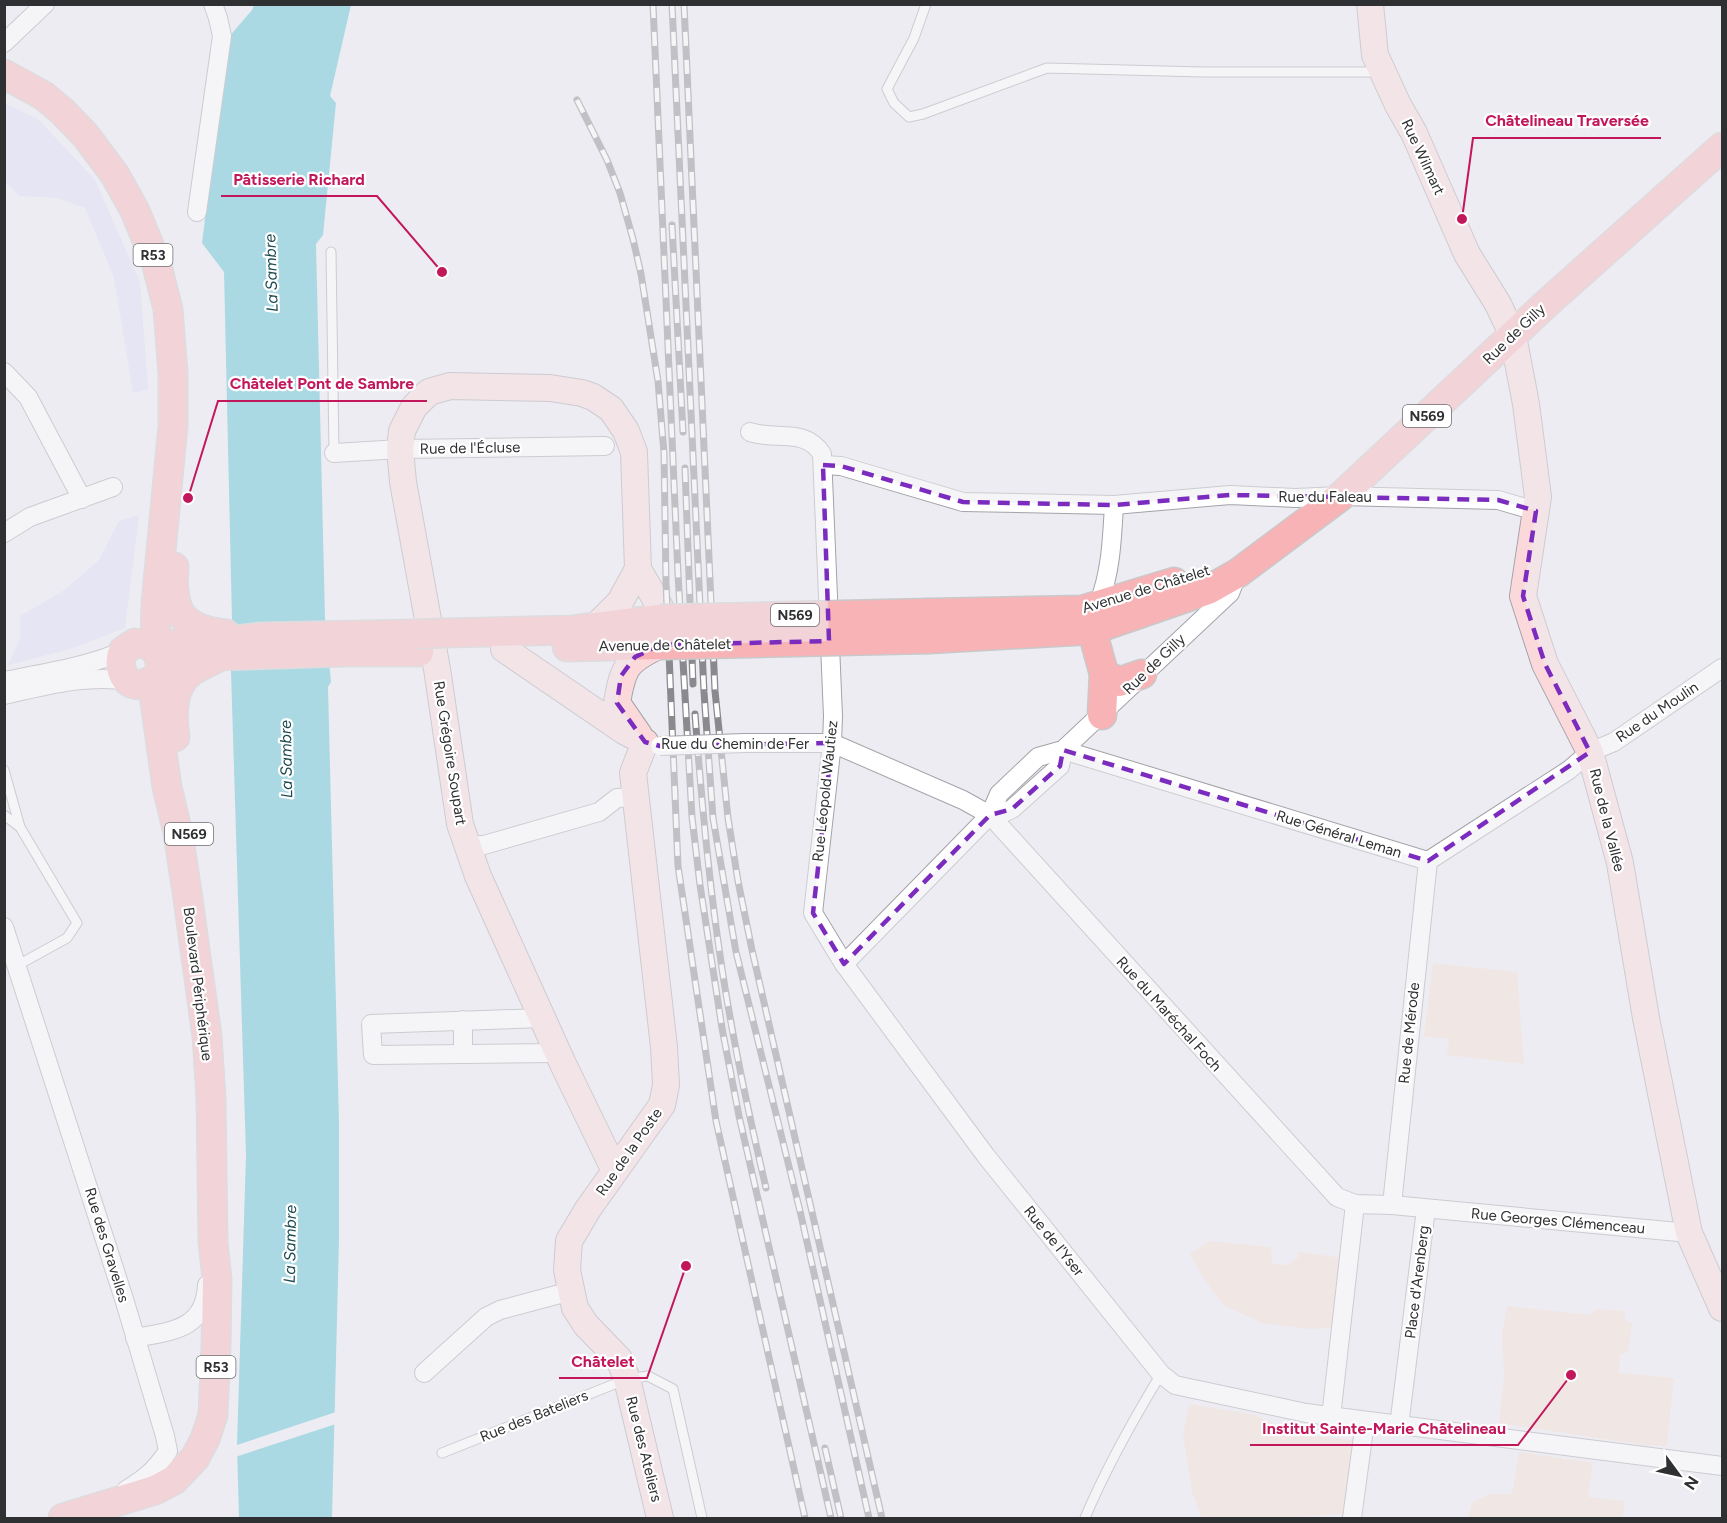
<svg xmlns="http://www.w3.org/2000/svg" width="1727" height="1523" viewBox="0 0 1727 1523" font-family="Figtree,sans-serif">
  <style>
    .education { fill: #f4ded1 }
    .green { fill: #dbdbf7 }
    .water { fill: #59c1d0 }
    .pier { fill: #ececf2 }
    .lines { fill: none; stroke-linecap: round; stroke-linejoin: round }
    .lane-casing { stroke: #a3a3a9; stroke-width: 11 }
    .street-casing { stroke: #a3a3a9; stroke-width: 20 }
    .secondary-casing { stroke: #a3a3a9; stroke-width: 28 }
    .primary-casing { stroke: #c9c9ca; stroke-width: 31 }
    .lane { stroke: #fff; stroke-width: 9 }
    .street { stroke: #fff; stroke-width: 18 }
    .secondary { stroke: #fbd9db; stroke-width: 26 }
    .primary { stroke: #f8b3b6; stroke-width: 28 }
    .rail-casing { stroke: #8a8a8e; stroke-width: 7 }
    .rail { stroke: #fff; stroke-width: 4.5; stroke-dasharray: 14; stroke-linecap: butt }
    .street-bridge-casing { stroke: #a3a3a9; stroke-width: 20; stroke-linecap: butt }
    .primary-bridge-casing { stroke: #c9c9ca; stroke-width: 31; stroke-linecap: butt }
    .street-bridge { stroke: #fff; stroke-width: 18 }
    .primary-bridge { stroke: #f8b3b6; stroke-width: 28 }
    .marked { fill: none; stroke: #7b2cbf; stroke-width: 4.5; stroke-dasharray: 12 8; stroke-linejoin: round }
    .labels { text-anchor: middle; dominant-baseline: central; stroke-width: 4.5; stroke-linejoin: round; paint-order: stroke }
    .shield { fill: #fff; stroke: #6d6e70; stroke-width: 1.5 }
    .shield-label { font-size: 14px; font-weight: bold; fill: #2f3032 }
    .street-label { font-size: 15px; fill: #2f3032; stroke: #fff }
    .water-label { font-size: 16px; font-style: italic; fill: #1d4b52; stroke: #fff }
    .leader { fill: none; stroke: #c2185b; stroke-width: 2 }
    .callout-dot { fill: #c2185b; stroke: #fff; stroke-width: 2 }
    .callout-label { font-size: 16px; text-anchor: middle; font-weight: bold; fill: #c2185b; stroke: #fff; stroke-width: 4.5; stroke-linejoin: round; paint-order: stroke }
  </style>
  <rect width="100%" height="100%" fill="#ececf2"/>
  <g class="education">
    <polygon points="1433,963 1517,972 1524,1064 1447,1055 1449,1039 1424,1036"/>
    <polygon points="1209,1241 1271,1247 1272,1264 1289,1265 1299,1256 1298,1252 1343,1258 1331,1328 1309,1329 1262,1323 1223,1305 1206,1282 1190,1254"/>
    <polygon points="1507,1306 1591,1315 1597,1309 1625,1311 1625,1320 1632,1323 1628,1352 1620,1354 1619,1373 1674,1378 1667,1446 1643,1445 1499,1423 1504,1376 1502,1335"/>
    <polygon points="1189,1404 1255,1415 1295,1434 1352,1440 1350,1466 1344,1514 1285,1518 1202,1518 1192,1492 1183,1435"/>
    <polygon points="1519,1452 1593,1463 1588,1497 1625,1501 1622,1518 1468,1518 1472,1503 1490,1494 1512,1494"/>
  </g>
  <g class="green">
    <polygon points="4,103 38,119 95,180 140,282 148,389 133,393 114,277 85,208 57,198 19,196 5,181"/>
    <polygon points="139,515 125,628 70,649 8,665 20,639 20,616 63,591 99,560 119,521"/>
  </g>
  <polygon class="water" points="254,5 351,5 330,96 336,103 323,235 316,244 325,618 331,682 328,687 339,1123 339,1239 332,1518 239,1518 237,1445 246,1155 231,672 232,621 224,272 202,243 228,38 252,10"/>
  <polygon class="pier" points="339,1411 339,1423 235,1457 234,1446"/>
  <g class="lines">
    <defs>
      <g id="lane">
        <polyline points="926,4 914,38 887,89 894,103 909,117 923,114 1047,68 1204,72 1380,72"/>
        <polyline points="331,252 334,453"/>
        <polyline points="4,770 20,827 77,923 67,938 18,965"/>
        <polyline points="4,815 20,827"/>
        <polyline points="442,1453 627,1379 648,1376 673,1389 702,1518"/>
        <path d="M1085 1518C1106 1468 1133 1420 1161 1374"/>
      </g>
      <g id="street">
        <polyline points="4,43 45,4"/>
        <polyline points="197,212 222,36 218,18 213,4"/>
        <polyline points="4,372 28,397 82,499"/>
        <path d="M750 432C775 441 805 427 822 454L833 716 832 743 813 913 844 964 986 1156 1161 1374 1175 1385 1306 1413 1722 1466"/>
        <polyline points="334,453 400,449 605,446"/>
        <polyline points="823,465 841,466 963,502 1114,505 1230,495 1295,498 1341,496 1498,500 1536,511"/>
        <polyline points="4,533 30,517 113,487"/>
        <path d="M1098 605C1111 573 1112 539 1114 505"/>
        <path d="M4 681C45 673 86 667 123 651"/>
        <path d="M4 695C46 686 86 674 129 681"/>
        <polyline points="745,743 832,743 963,800 990,815 1337,1197 1355,1204 1392,1205 1689,1233"/>
        <polyline points="1063,750 1428,861 1569,770 1590,752 1614,742 1722,668"/>
        <polyline points="990,815 1001,814 1012,809 1060,766 1063,750"/>
        <polyline points="468,845 484,845 599,812 617,798 636,797"/>
        <path d="M4 927 124 1299 165 1436 168 1451C155 1470 146 1478 126 1490"/>
        <polyline points="844,964 990,815 999,794 1038,757 1063,750 1230,593 1237,575"/>
        <polyline points="542,1018 371,1024 373,1055 558,1053"/>
        <polyline points="463,1020 463,1054"/>
        <polyline points="1392,1205 1428,861"/>
        <path d="M135 1338C171 1331 205 1330 207 1285"/>
        <polyline points="424,1373 486,1317 500,1310 571,1291"/>
        <polyline points="1331,1417 1355,1204"/>
        <polyline points="1399,1426 1426,1209"/>
        <polyline points="1352,1518 1365,1422"/>
      </g>
      <g id="secondary">
        <polyline points="1370,4 1375,55 1398,105 1414,133 1467,254 1498,304 1513,336 1526,404 1538,497 1523,596 1545,664 1590,752 1620,863 1646,1018 1689,1233 1722,1308"/>
        <polyline points="595,627 620,602 638,569"/>
        <polyline points="504,649 624,731 645,742"/>
        <path d="M639 735 617 703C623 666 627 661 660 645"/>
        <polyline points="645,742 633,773 664,1047 666,1085 662,1105 588,1209 569,1241 567,1270 575,1308 586,1325 619,1359 627,1379 660,1518"/>
        <polyline points="615,1171 563,1064 478,876 460,824 437,669 403,482 400,449 402,431 414,407 429,392 450,386 550,388 582,393 593,397 611,409 626,431 634,452 638,569 660,607"/>
      </g>
      <g id="primary">
        <polyline points="4,74 44,96 63,112 86,136 115,175 135,211 156,262 168,309 173,374 173,426 156,603 155,649 161,662 154,695 167,787 178,833 187,892 207,1036 211,1098 213,1242 217,1279 216,1346 213,1415 205,1439 195,1458 174,1480 155,1490 63,1518"/>
        <path d="M174 567C171 611 180 629 226 634"/>
        <polyline points="930,613 1082,610 1174,582"/>
        <polyline points="1096,613 1092,630 1104,674 1102,715"/>
        <polyline points="445,633 572,630 660,619"/>
        <path d="M416 634 261 637 221 642 167 645 155 649 150 645 135 643 123 651C116 667 125 691 146 683 157 680 161 668 170 662 174 659 180 659 184 657L345 652H419"/>
        <polyline points="929,639 1092,630 1208,590 1238,573 1341,496 1545,305 1722,147"/>
        <polyline points="567,647 660,645"/>
        <polyline points="1104,674 1119,682 1142,674"/>
        <path d="M175 737C172 716 171 685 192 671 200 666 209 662 217 658"/>
      </g>
    </defs>
    <use href="#lane" class="lane-casing"/>
    <use href="#street" class="street-casing"/>
    <use href="#secondary" class="secondary-casing"/>
    <use href="#primary" class="primary-casing"/>
    <use href="#lane" class="lane"/>
    <use href="#street" class="street"/>
    <use href="#secondary" class="secondary"/>
    <use href="#primary" class="primary"/>
    <defs>
      <g id="rail">
        <polyline points="653,4 678,574 692,817 700,885 722,1028 739,1116 831,1518"/>
        <polyline points="672,4 704,692 713,818 736,952 800,1211 869,1518"/>
        <polyline points="684,4 715,691 728,818 738,881 752,950 882,1518"/>
        <polyline points="577,100 607,160 620,193 633,239 641,274 658,381 664,453 666,582 678,866 716,1121 805,1518"/>
        <polyline points="672,225 683,432"/>
        <polyline points="685,468 693,684"/>
        <path d="M695 714C701 794 708 875 720 955 731 1033 748 1111 766 1188"/>
        <polyline points="825,1448 841,1518"/>
      </g>
    </defs>
    <use href="#rail" class="rail-casing"/>
    <use href="#rail" class="rail"/>
    <defs>
      <polyline id="street-bridge" points="660,746 745,743"/>
      <g id="primary-bridge">
        <polyline points="660,619 930,613"/>
        <polyline points="416,634 445,633"/>
        <polyline points="660,645 929,639"/>
      </g>
    </defs>
    <use href="#street-bridge" class="street-bridge-casing"/>
    <use href="#primary-bridge" class="primary-bridge-casing"/>
    <use href="#street-bridge" class="street-bridge"/>
    <use href="#primary-bridge" class="primary-bridge"/>
  </g>
  <path d="M0 0H1727V1523H0ZM823 465 841 466 963 502 1114 505 1230 495 1498 500 1536 511 1523 596 1545 664 1590 752 1428 861 1063 750 1060 766 1012 809 990 815 844 964 813 913 832 743 660 746 645 742 617 703 621 676 635 657 660 645 829 641Z" fill="#ececf2" fill-opacity=".55" fill-rule="evenodd"/>
  <path class="marked" d="M823 465 841 466 963 502 1114 505 1230 495 1498 500 1536 511 1523 596 1545 664 1590 752 1428 861 1063 750 1060 766 1012 809 990 815 844 964 813 913 832 743 660 746 645 742 617 703 621 676 635 657 660 645 829 641Z"/>
  <g class="labels">
    <g class="shield">
      <rect x="133.5" y="244" width="39" height="22" rx="4.5"/>
      <rect x="1403" y="405" width="48" height="22" rx="4.5"/>
      <rect x="771" y="604" width="48" height="22" rx="4.5"/>
      <rect x="165" y="823" width="48" height="22" rx="4.5"/>
      <rect x="196.5" y="1356" width="39" height="22" rx="4.5"/>
    </g>
    <g class="shield-label">
      <text x="153" y="255">R53</text>
      <text x="1427" y="416">N569</text>
      <text x="795" y="615">N569</text>
      <text x="189" y="834">N569</text>
      <text x="216" y="1367">R53</text>
    </g>
    <g class="street-label">
      <text transform="translate(1423 157) rotate(65)">Rue Wilmart</text>
      <text transform="translate(1514 334) rotate(-44)">Rue de Gilly</text>
      <text transform="translate(470 448) rotate(-1)">Rue de l'Écluse</text>
      <text x="1325" y="497">Rue du Faleau</text>
      <text transform="translate(1146 589) rotate(-17)">Avenue de Châtelet</text>
      <text transform="translate(665 645) rotate(-1)">Avenue de Châtelet</text>
      <text transform="translate(1154 664) rotate(-44)">Rue de Gilly</text>
      <text transform="translate(1657 712) rotate(-34)">Rue du Moulin</text>
      <text x="735" y="744">Rue du Chemin de Fer</text>
      <text transform="translate(450 753) rotate(81)">Rue Grégoire Soupart</text>
      <text transform="translate(825 791) rotate(-84)">Rue Léopold Wautiez</text>
      <text transform="translate(1607 820) rotate(76)">Rue de la Vallée</text>
      <text transform="translate(1339 834) rotate(17)">Rue Général Leman</text>
      <text transform="translate(198 984) rotate(83)">Boulevard Périphérique</text>
      <text transform="translate(1169 1014) rotate(48)">Rue du Maréchal Foch</text>
      <text transform="translate(1409 1033) rotate(-84)">Rue de Mérode</text>
      <text transform="translate(629 1152) rotate(-55)">Rue de la Poste</text>
      <text transform="translate(1558 1221) rotate(5)">Rue Georges Clémenceau</text>
      <text transform="translate(1054 1241) rotate(51)">Rue de l'Yser</text>
      <text transform="translate(107 1245) rotate(73)">Rue des Gravelles</text>
      <text transform="translate(1417 1282) rotate(-83)">Place d'Arenberg</text>
      <text transform="translate(534 1416) rotate(-22)">Rue des Bateliers</text>
      <text transform="translate(644 1449) rotate(76)">Rue des Ateliers</text>
    </g>
    <g class="water-label">
      <text transform="translate(271 273) rotate(-92)">La Sambre</text>
      <text transform="translate(286 759) rotate(-91)">La Sambre</text>
      <text transform="translate(290 1244) rotate(-89)">La Sambre</text>
    </g>
  </g>
  <path class="leader" d="M1462 219L1473 138H1661M442 272L377 196H221M188 498L218 401H427M686 1266L647 1378H559M1571 1375L1518 1445H1250"/>
  <g class="callout-dot">
    <circle cx="1462" cy="219" r="6"/>
    <circle cx="442" cy="272" r="6"/>
    <circle cx="188" cy="498" r="6"/>
    <circle cx="686" cy="1266" r="6"/>
    <circle cx="1571" cy="1375" r="6"/>
  </g>
  <g class="callout-label">
    <text x="1567" y="126">Châtelineau Traversée</text>
    <text x="299" y="185">Pâtisserie Richard</text>
    <text x="322" y="389">Châtelet Pont de Sambre</text>
    <text x="603" y="1367">Châtelet</text>
    <text x="1384" y="1434">Institut Sainte-Marie Châtelineau</text>
  </g>
  <rect width="1727" height="1523" fill="none" stroke="#2f3032" stroke-width="12"/>
  <g transform="translate(1679 1475) rotate(123)" stroke="#ffffff" stroke-width="4.5" paint-order="stroke">
  <path d="M0-4.5L10 22L0 15L-10 22Z" fill="#2f3032"/>
  <text y="-9" font-size="16" font-weight="bold" text-anchor="middle" fill="#2f3032">N</text>
  </g>
</svg>
